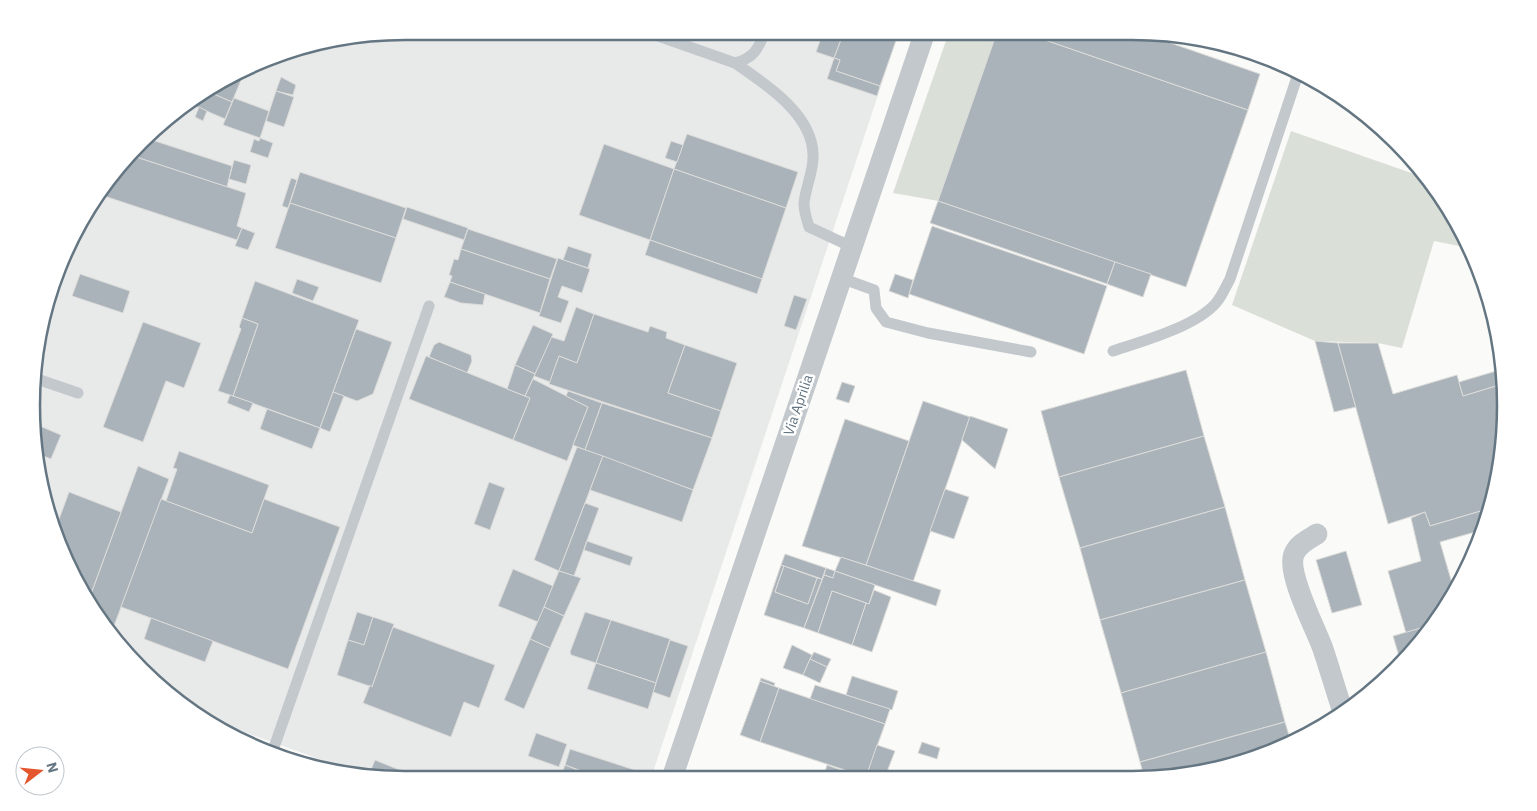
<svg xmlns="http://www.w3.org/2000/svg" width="1537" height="811" viewBox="0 0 1537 811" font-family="'IBM Plex Sans',sans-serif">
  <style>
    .built { fill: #e8e9e9 }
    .green { fill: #dadfd7 }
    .building { fill: #aab3b9; stroke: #dcdcda }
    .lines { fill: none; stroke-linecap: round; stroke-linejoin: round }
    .lane { stroke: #c3c8cc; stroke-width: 11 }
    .street { stroke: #c3c8cc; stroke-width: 21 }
    .labels { text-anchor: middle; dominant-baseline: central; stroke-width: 5; stroke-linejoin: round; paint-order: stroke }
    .street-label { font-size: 14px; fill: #657683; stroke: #fff }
    .rim { fill: none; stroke: #657683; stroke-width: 2.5 }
  </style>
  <rect width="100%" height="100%" fill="#fafaf8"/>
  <polygon class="built" points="406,31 899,32 651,778 381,779 369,777 208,719 141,670 94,613 60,549 32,430 44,309 94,198 177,109 285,51"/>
  <g class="green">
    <polygon points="949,32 997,32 939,201 893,193"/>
    <polygon points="1291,131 1420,176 1423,173 1456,219 1469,248 1434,241 1402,348 1378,343 1315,341 1232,305"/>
  </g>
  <g class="building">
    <polygon points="823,32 844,32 834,58 816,52"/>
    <polygon points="844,32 899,32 880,86 836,71 840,60 834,58"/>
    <polygon points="997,32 1022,32 1248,110 1186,287 938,201"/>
    <polygon points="1022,32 1139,32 1260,74 1248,110"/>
    <polygon points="834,58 840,60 836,71 880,86 877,96 827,79"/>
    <polygon points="244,73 232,102 209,92"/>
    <polygon points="281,77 296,85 293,95 276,91"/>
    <polygon points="276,91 294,97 284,127 266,121"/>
    <polygon points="209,92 232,102 225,119 188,103"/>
    <polygon points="234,98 269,111 260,138 223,125"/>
    <polygon points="199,107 207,111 203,121 195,117"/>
    <polygon points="687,134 798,172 786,208 674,169"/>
    <polygon points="260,138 273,143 268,158 250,152 254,139 259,141"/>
    <polygon points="149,139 232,166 227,187 133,156"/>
    <polygon points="671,141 683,145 677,162 665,158"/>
    <polygon points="604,144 674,169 650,240 579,215"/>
    <polygon points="133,156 246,193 237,226 242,228 237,240 98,194"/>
    <polygon points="234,160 251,165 246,184 229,179"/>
    <polygon points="674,169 786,208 762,279 650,240"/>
    <polygon points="300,172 406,208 396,238 290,203"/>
    <polygon points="291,178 297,180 288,208 282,206"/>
    <polygon points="938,201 1115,262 1107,284 930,223"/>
    <polygon points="290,203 396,238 381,283 275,248"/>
    <polygon points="407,207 468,228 464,240 403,219"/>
    <polygon points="932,226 1107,286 1084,354 909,294"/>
    <polygon points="242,228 255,233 248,250 235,246"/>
    <polygon points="468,229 557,259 550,279 461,249"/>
    <polygon points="650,240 762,279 757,294 645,255"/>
    <polygon points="568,246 592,254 588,268 563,260"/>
    <polygon points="461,249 550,279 540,313 450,282 452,276 449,275 454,259 458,260"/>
    <polygon points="558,258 590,269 582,293 562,286 558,297 569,301 561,323 539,316"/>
    <polygon points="1115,262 1151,274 1143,297 1107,284"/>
    <polygon points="80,274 130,291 123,313 72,296"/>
    <polygon points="895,274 913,280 908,298 889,291"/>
    <polygon points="297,279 319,287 313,301 292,293"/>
    <polygon points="255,281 359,320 320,428 233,396 258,324 242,318"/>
    <polygon points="450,282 485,294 483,305 461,303 444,297"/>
    <polygon points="794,295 807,299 796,330 784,326"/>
    <polygon points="576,307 594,314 577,363 559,356 550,382 534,376 551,337 564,341"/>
    <polygon points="594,314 648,332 650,326 667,332 666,338 685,345 668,393 721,411 712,438 549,384 559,356 577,363"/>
    <polygon points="242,318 258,324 233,396 218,391 241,329 239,327"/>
    <polygon points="143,322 201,343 184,388 166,381 143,442 103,427"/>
    <polygon points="533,325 553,334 535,374 515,365"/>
    <polygon points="356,329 392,342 373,394 357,401 333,392"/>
    <polygon points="1315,341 1338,343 1356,407 1334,412"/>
    <polygon points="439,342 471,355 472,361 467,373 429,357 434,345"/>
    <polygon points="1338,343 1378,343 1393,394 1457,375 1463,396 1502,384 1505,430 1491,508 1430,526 1425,512 1388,524"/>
    <polygon points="685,345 737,363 721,411 668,393"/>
    <polygon points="426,356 530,398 513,440 409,399"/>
    <polygon points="515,365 535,374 525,396 507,389"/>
    <polygon points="1503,369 1504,391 1502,384 1463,396 1459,382"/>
    <polygon points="1186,370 1204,436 1059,477 1041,411"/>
    <polygon points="533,379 588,407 567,461 513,440 530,398 525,396"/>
    <polygon points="842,382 855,386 849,403 836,399"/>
    <polygon points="568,391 602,403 585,450 573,445 588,407 566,396"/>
    <polygon points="333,392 344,396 330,432 320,428"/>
    <polygon points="230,395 253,403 249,412 227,403"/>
    <polygon points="923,401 970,417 913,582 866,565"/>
    <polygon points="602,403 712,438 693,490 585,450"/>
    <polygon points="267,409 320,428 312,449 260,429"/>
    <polygon points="970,416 1008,429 995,469 962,440"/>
    <polygon points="845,419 909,441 866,565 802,546"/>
    <polygon points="33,423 61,435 51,459 38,454 32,430"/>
    <polygon points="1204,436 1225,507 1080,548 1059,477"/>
    <polygon points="577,447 603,456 559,571 534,560"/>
    <polygon points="179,451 269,485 252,533 166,501 177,469 173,468"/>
    <polygon points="603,456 693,490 682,522 590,490"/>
    <polygon points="138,466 169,479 114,626 101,621 88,602"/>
    <polygon points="489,482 505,488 490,530 474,524"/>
    <polygon points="945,489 969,497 954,539 930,531"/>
    <polygon points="69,492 121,512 88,602 60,549 55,530"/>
    <polygon points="161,499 252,533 264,499 340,527 288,669 121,607"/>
    <polygon points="585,503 599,508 574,576 559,571"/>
    <polygon points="1225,507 1245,580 1100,620 1080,548"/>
    <polygon points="1491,508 1482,530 1440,542 1454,590 1431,625 1406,633 1388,571 1421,561 1411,518 1425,512 1430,526"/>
    <polygon points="587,541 633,557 630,566 584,550"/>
    <polygon points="1346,551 1362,605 1332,613 1316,560"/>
    <polygon points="785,554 826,568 822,579 781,565"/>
    <polygon points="841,557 941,590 936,606 835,571"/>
    <polygon points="781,565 784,566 775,592 808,604 817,578 822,579 804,628 764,615"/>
    <polygon points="784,566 817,578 808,604 775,592"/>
    <polygon points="826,568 835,571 833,578 824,575"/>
    <polygon points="513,569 553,586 538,622 498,606"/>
    <polygon points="559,571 581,578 564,616 544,607"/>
    <polygon points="835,571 875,585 869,604 832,591 818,633 804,628 824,575 833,578"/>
    <polygon points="1245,580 1266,652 1121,693 1100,620"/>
    <polygon points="874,590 891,597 872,652 852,645 866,603 869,604"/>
    <polygon points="832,591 866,603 852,645 818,633"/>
    <polygon points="544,607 564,616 550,648 530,639"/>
    <polygon points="357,612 373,617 364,645 348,640"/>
    <polygon points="585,612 611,620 596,663 571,655 570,652"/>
    <polygon points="373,617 394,624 372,687 337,675 348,640 364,645"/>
    <polygon points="151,618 213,641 205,662 144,639"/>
    <polygon points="611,620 670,639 656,683 596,663"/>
    <polygon points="101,621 114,626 111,634"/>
    <polygon points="1431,625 1413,652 1401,663 1393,636"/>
    <polygon points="393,627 495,665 479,708 464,702 451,737 363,703 370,685 372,687"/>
    <polygon points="530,639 550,648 524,709 504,700"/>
    <polygon points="670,640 688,646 670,698 653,692"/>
    <polygon points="792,645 812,655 803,675 783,668"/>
    <polygon points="814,652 831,659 827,667 810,659"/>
    <polygon points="1266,652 1285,722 1140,762 1121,693"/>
    <polygon points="810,659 827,667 820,683 803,675"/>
    <polygon points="596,663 656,683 648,709 587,689"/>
    <polygon points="852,676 898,691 892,710 846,695"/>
    <polygon points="761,678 775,683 774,686 760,681"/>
    <polygon points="760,681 779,688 760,742 740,735"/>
    <polygon points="815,685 890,709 885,724 810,699"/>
    <polygon points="779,688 885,724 866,777 760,742"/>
    <polygon points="1285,722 1291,742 1274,751 1181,777 1144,777 1140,762"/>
    <polygon points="536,733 567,744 559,767 528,756"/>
    <polygon points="922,742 940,748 937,759 918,753"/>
    <polygon points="877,745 895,751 885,777 866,777"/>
    <polygon points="570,749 644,773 642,778 601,778 565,765"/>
    <polygon points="375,760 422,779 368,777"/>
    <polygon points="565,765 575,769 572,778 560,778"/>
    <polygon points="827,765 852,774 851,778 823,778"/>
    <polygon points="575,769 601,778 572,778"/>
  </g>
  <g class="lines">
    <g class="lane">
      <path d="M647 32 735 63C754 58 758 49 765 32"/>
      <path d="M735 63C764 83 813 114 813 155 814 171 805 188 804 204 804 212 807 220 809 227L852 247"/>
      <polyline points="841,278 874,290 876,308 886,322 928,333 1031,352"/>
      <path d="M1113 351C1143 341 1195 327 1216 303 1222 296 1226 286 1230 279L1299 71"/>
      <polyline points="37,379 78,393"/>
      <polyline points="272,753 429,306"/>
    </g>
    <g class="street">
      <path d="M1317 534C1309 539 1298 544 1294 554 1286 573 1316 629 1323 649 1330 670 1336 691 1343 712"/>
      <polyline points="672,778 925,32"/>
    </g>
  </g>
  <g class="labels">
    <g class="street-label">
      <text transform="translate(798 405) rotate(-71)">Via Aprilia</text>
    </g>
  </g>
  <path d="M0 0H1537V811H0ZM405 40H1132A365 365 0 0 1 1497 405V406A365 365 0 0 1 1132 771H405A365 365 0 0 1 40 406V405A365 365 0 0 1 405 40Z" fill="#fff" fill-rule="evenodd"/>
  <path class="rim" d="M405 40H1132A365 365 0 0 1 1497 405V406A365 365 0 0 1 1132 771H405A365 365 0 0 1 40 406V405A365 365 0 0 1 405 40Z"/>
  <g transform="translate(40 771) rotate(74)"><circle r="24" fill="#ffffff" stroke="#c1c8cd"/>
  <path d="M0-4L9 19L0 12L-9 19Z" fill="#e4572e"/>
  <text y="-8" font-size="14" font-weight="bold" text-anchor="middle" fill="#657683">N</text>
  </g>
</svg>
